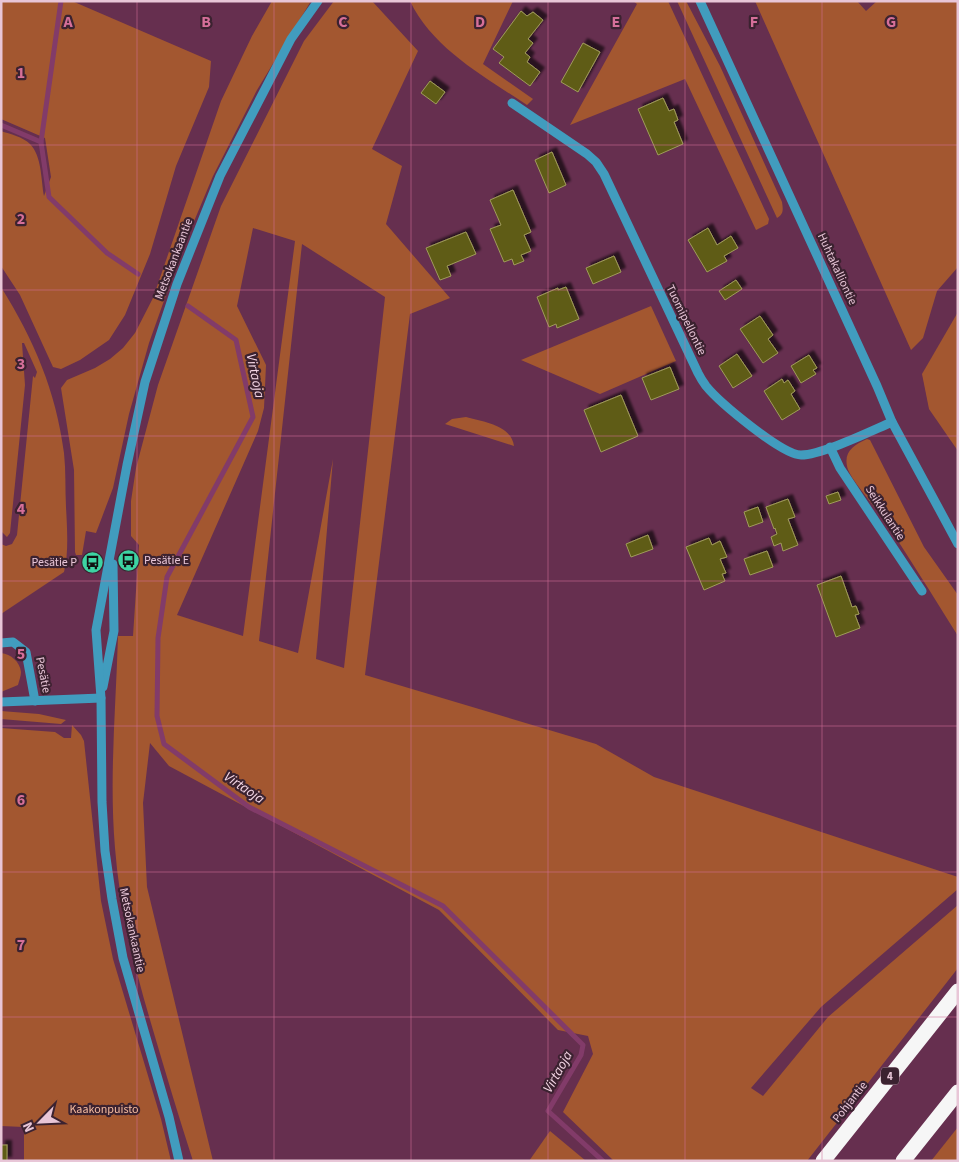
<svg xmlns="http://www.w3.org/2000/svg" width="959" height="1162" viewBox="0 0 959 1162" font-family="'Source Sans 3',sans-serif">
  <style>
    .green { fill: #a35730; fill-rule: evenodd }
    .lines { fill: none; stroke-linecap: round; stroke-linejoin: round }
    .stream { stroke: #823b69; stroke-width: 5 }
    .building { fill: #5e5b15; stroke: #9f9c5a; filter: url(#shadow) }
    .minor { stroke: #419cbe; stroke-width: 9 }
    .highway { stroke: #f6f6f6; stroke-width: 15 }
    .grid { fill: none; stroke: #d56f99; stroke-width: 1; stroke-opacity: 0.55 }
    .labels { text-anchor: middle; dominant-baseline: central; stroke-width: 4.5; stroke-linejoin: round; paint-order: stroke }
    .shield { fill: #3b2230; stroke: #b495a5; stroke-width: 1 }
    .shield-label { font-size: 11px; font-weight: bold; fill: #e8c6d7 }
    .street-label { font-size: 12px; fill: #e8c6d7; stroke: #3b2230 }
    .poi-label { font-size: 12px; fill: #e8c6d7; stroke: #3b2230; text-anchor: start }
    .park-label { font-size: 12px; fill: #f4bba0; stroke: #3b2230 }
    .water-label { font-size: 14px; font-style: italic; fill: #f5d7e6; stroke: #3b2230 }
    .grid-label { font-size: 16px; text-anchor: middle; font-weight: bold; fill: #d56f99; stroke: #3b2230; stroke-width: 4.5; stroke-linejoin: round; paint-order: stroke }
  </style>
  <defs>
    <filter id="shadow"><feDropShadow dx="4.5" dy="-4.5" stdDeviation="1" flood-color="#0009"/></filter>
  </defs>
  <rect width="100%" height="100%" fill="#662f4f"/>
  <g class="green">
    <path d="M1 1H72L211 61 209 87 176 166 150 254 125 315 109 340 80 360 61 369 53 367 20 295 1 266V131C10 134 23 137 30 144 42 156 41 180 44 196L51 177 45 138 1 119Z"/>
    <polygon points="272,1 311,1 257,90 213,176 182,250 149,343 129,414 113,488 96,533 86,531 82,555 76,555 75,552 74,470 61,388 67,380 95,368 110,359 123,348 135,333 153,298 221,101 252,36"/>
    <path d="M334 1H372L418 51 372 149 402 166 386 224 450 298 410 314 365 675 596 744 654 777 958 877V889L821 1007 751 1088 763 1096 828 1017 958 905V968L807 1161H614L563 1112 593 1054 588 1036 558 1030 439 910 169 766 150 743 143 803 147 887 213 1161H193C179 1118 166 1074 153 1030 135 969 120 912 115 848 109 778 116 706 118 636H133L139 545 131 536V501L136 468 158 385 221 206 304 41ZM253 228 295 241 243 636 177 615 258 431 264 408 266 365 237 306ZM302 244 385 297 344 668 316 659 333 459 298 653 259 641Z"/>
    <path d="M410 1H513L483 64 533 99 527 105C485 77 433 49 410 1Z"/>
    <polygon points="633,1 668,1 769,219 768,224 756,230 685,79 570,125 637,4"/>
    <path d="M677 1H686L720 66 782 202C783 209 784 214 777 218Z"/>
    <polygon points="755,1 857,1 866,11 877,1 958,1 958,267 937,291 923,338 911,350"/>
    <path d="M1 287C34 340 56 391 64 453 66 471 65 489 66 507 67 526 69 553 64 572L1 614V544L6 546 12 544 17 535 33 376 35 378 37 372 24 343H22L25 385 10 533 7 537 1 531Z"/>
    <polygon points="651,306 676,361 600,394 521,360"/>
    <polygon points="958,312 958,451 929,409 922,374"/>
    <path d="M466 417C484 422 511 425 514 446L445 424 452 419Z"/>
    <path d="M867 439 870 440 924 547 958 595V636C932 595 907 553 879 513 872 503 848 476 847 466 844 451 854 445 867 439Z"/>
    <path d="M1 653C11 654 20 662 21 672 21 676 19 681 18 685L1 692Z"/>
    <polygon points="1,711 39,714 66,720 61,724 1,719"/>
    <polygon points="72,725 81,735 84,741 101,901 113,959 161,1119 171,1161 24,1161 24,1127 1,1126 1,728 55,732 64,738 71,738"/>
    <polygon points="958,1127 958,1161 931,1161"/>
    <polygon points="550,1131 586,1161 529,1161"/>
  </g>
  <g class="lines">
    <g class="stream">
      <polyline points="61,1 41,142 49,197 107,253 138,274"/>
      <polyline points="1,125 41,142"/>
      <polyline points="188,306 236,340 253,417 167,577 158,638 157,716 164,744 249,807 443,906 583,1045 581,1055 548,1111 603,1161"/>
    </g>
  </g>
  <g class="building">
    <polygon points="521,11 527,16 533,12 543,20 528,39 533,43 525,53 530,57 527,62 540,72 530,86 499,63 504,57 493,49"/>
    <polygon points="583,43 600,52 578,92 561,82"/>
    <polygon points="430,81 445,92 436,104 421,93"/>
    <polygon points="663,98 669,111 674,109 678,120 674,122 683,144 658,155 638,109"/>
    <polygon points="552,152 566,185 549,193 535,160"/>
    <polygon points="513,190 531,232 524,235 531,251 521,255 524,261 514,265 512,259 504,262 490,229 501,225 490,200"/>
    <polygon points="708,228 717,245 731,236 738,248 724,256 727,261 707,272 688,240"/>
    <polygon points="466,232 476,254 447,266 451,276 440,280 426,248"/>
    <polygon points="614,256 621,272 593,284 586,268"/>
    <polygon points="736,280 742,289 725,300 719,291"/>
    <polygon points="566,287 579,319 557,328 556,324 549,327 537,297 558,288 558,290"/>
    <polygon points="760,316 773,335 768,339 778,353 763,363 740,329"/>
    <polygon points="737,354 752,376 733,388 719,366"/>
    <polygon points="809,355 817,368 813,370 816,374 801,383 791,366"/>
    <polygon points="670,367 679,389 651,400 642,378"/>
    <polygon points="782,379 784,383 788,380 795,391 791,394 800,409 782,420 764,391"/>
    <polygon points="621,395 638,436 601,452 584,410"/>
    <polygon points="838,492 841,500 829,504 826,496"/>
    <polygon points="788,499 795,517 788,519 798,545 783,551 781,543 774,546 771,537 777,534 775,528 774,529 766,507"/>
    <polygon points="758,507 763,522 749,527 744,512"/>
    <polygon points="648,535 653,549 631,557 626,544"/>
    <polygon points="709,538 712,545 720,541 727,557 720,559 726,573 722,574 725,581 704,590 686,547"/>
    <polygon points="767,551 773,567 750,575 744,559"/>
    <polygon points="841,576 852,607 856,606 859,614 855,615 860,628 836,637 817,585"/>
    <rect x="1" y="1145" width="6" height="16"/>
  </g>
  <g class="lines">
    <g class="minor">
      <polyline points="700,1 877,386 892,422 958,544"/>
      <path d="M512 103 587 154 596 162 604 174 698 373C700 377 703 382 706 386 719 402 782 455 801 455 822 455 871 431 892 422"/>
      <polyline points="830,447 840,468 922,591"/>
      <polyline points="1,643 13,642 26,652 35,701"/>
      <polyline points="103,687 114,631 113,564"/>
      <polyline points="1,702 101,698"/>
      <polyline points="179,1161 169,1117 123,958 112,899 105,851 102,802 101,698 96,630 127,465 145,382 177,284 220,176 291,39 318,1"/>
    </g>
    <g class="highway">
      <polyline points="823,1161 958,991"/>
      <polyline points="903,1161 958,1092"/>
    </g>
  </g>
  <path class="grid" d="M137 1V1161M274 1V1161M411 1V1161M548 1V1161M685 1V1161M822 1V1161M1 145H958M1 290H958M1 436H958M1 581H958M1 726H958M1 872H958M1 1017H958"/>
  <defs>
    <symbol id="bus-disc" viewBox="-11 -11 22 22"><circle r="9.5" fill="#3dd4a3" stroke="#3b2230"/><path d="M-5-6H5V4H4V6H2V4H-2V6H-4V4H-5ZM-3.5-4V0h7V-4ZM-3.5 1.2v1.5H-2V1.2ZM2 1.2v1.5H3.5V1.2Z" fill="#111"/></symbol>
  </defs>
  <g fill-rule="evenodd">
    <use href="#bus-disc" x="116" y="548" width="25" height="25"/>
    <use href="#bus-disc" x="80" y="550" width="25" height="25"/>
  </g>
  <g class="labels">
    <rect class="shield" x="881" y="1067.5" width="18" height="17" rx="4"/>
    <g class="shield-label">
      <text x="890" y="1076">4</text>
    </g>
    <g class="street-label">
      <text transform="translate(174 259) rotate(-69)">Metsokankaantie</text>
      <text transform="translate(837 269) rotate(65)">Huhtakalliontie</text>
      <text transform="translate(686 320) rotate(64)">Tuomipellontie</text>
      <text transform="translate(885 513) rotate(57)">Seikkulantie</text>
      <text transform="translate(43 675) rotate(79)">Pesätie</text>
      <text transform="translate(132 930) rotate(78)">Metsokankaantie</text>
      <text transform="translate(850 1102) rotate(-52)">Pohjantie</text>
    </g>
    <g class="poi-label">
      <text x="144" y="560">Pesätie E</text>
      <text x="77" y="562" text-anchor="end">Pesätie P</text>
    </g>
    <g class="park-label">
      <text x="104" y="1109">Kaakonpuisto</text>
    </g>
    <g class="water-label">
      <text transform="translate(255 376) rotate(78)">Virtaoja</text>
      <text transform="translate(244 788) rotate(34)">Virtaoja</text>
      <text transform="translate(558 1072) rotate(-61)">Virtaoja</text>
    </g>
  </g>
  <g class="grid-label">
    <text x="68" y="27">A</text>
    <text x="206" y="27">B</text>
    <text x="343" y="27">C</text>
    <text x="480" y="27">D</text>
    <text x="616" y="27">E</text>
    <text x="754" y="27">F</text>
    <text x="891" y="27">G</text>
    <text x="21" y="78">1</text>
    <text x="21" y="224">2</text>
    <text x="21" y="369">3</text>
    <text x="21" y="514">4</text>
    <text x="21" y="659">5</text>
    <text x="21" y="805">6</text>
    <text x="21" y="950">7</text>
  </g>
  <rect width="959" height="1162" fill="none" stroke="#e8c6d7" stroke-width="5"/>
  <g transform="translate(40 1122) rotate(246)" stroke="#3b2230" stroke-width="4" paint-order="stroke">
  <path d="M0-4L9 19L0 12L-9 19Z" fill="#e8c6d7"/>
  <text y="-8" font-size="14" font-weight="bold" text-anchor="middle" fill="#e8c6d7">N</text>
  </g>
</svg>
